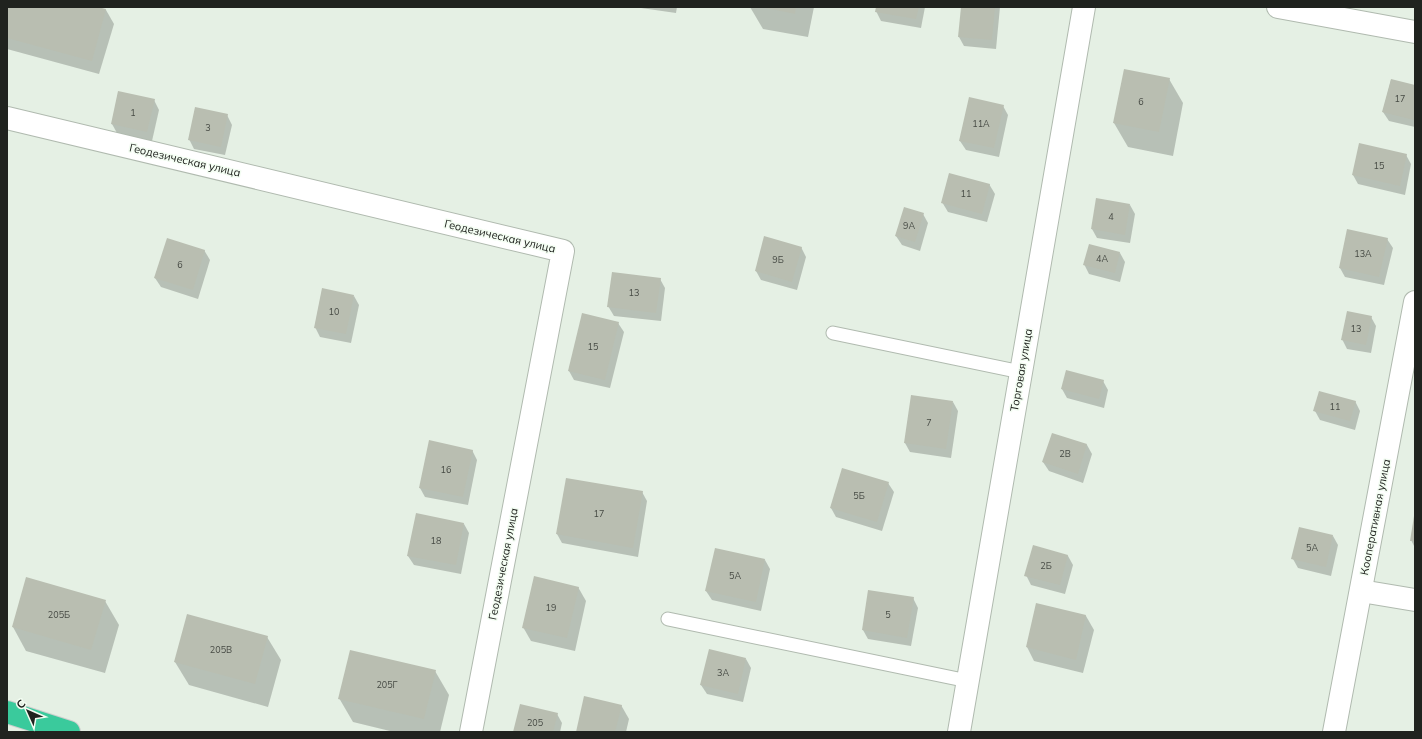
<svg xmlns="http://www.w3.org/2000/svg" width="1422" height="739" viewBox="0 0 1422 739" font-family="Mulish,sans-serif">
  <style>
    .shadow { fill: #0003 }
    .building { fill: #b9beb1 }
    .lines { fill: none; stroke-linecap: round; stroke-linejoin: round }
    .service-casing { stroke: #b0baaf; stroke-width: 15 }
    .minor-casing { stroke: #b0baaf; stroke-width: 24 }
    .trunk-casing { stroke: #cecfce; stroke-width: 24 }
    .service { stroke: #fff; stroke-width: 13 }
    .minor { stroke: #fff; stroke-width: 22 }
    .trunk { stroke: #3aca9c; stroke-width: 22 }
    .labels { text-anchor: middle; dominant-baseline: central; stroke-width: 3; stroke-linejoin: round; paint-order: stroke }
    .number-label { font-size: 9px; fill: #464a44 }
    .street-label { font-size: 11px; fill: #20231f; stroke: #f3fdf2 }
  </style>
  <rect width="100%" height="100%" fill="#e5f0e4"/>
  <g class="shadow">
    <polygon points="7,7 95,7 106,10 114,24 99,74 7,49"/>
    <polygon points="634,7 677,7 676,13"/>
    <polygon points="750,7 814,7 808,37 763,29"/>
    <polygon points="877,7 925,7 921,28 881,21 876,11"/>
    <polygon points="962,7 1000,7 996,49 964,46 959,37"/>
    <polygon points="1169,79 1183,103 1173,156 1128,147 1114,123"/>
    <polygon points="1391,80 1415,86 1415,127 1389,121 1383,112"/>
    <polygon points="154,100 159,110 152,141 117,133 112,124"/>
    <polygon points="1003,106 1008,115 999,157 966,150 960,141"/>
    <polygon points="227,115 232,125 225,155 194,149 189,139"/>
    <polygon points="1406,155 1411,164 1405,195 1358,184 1353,175"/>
    <polygon points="989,184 995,194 987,222 948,212 942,202"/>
    <polygon points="1130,205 1135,214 1130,243 1097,238 1092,229"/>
    <polygon points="923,214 928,223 920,251 902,245 896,236"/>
    <polygon points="1387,239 1393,248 1384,285 1345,277 1340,268"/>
    <polygon points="801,247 806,257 797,290 761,280 756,271"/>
    <polygon points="204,250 210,260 198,299 161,287 155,278"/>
    <polygon points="1120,253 1125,262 1120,282 1089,274 1084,264"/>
    <polygon points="660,279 665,288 661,321 614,316 608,306"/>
    <polygon points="354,296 359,305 351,343 320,337 315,327"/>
    <polygon points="1371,317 1376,326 1371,353 1347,349 1342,339"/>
    <polygon points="618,323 624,332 610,388 574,380 569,371"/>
    <polygon points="1103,381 1108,390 1104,408 1067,398 1062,389"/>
    <polygon points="1355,401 1360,411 1355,430 1320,420 1315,411"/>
    <polygon points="953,402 958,411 951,458 910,452 905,443"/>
    <polygon points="1053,434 1087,445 1092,454 1083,483 1049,471 1043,462"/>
    <polygon points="472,450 477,460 468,505 425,497 420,488"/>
    <polygon points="567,479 642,492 647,501 638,557 562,543 557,534"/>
    <polygon points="888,483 894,492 882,531 836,517 831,508"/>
    <polygon points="1415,518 1415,548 1411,540"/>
    <polygon points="464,524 469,533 461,574 414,565 408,556"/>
    <polygon points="1333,536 1338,545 1331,576 1298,568 1293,559"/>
    <polygon points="1034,546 1068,556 1073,565 1065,594 1031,585 1026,575"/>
    <polygon points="765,560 770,569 761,611 712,600 706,591"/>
    <polygon points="578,587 586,601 575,651 531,641 523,627"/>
    <polygon points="913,598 918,608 911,646 868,639 863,630"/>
    <polygon points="105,601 119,625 105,673 26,651 13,627"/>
    <polygon points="1037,605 1086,616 1094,630 1083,673 1034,661 1027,647"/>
    <polygon points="267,637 281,660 268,707 189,685 175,662"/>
    <polygon points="746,659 751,668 743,702 707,694 701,685"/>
    <polygon points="435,671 449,695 440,732 394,732 353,722 339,698"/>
    <polygon points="621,705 629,719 626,732 577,732"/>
    <polygon points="557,714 562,723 560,732 514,732"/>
  </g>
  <g class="building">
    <polygon points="7,7 98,7 106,9 92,61 7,38"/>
    <polygon points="761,7 796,7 795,14"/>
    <polygon points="876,7 919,7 916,19 875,12"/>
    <polygon points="961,7 995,7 992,40 958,37"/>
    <polygon points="1124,69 1170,78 1159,132 1113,123"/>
    <polygon points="1391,79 1415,85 1414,120 1382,112"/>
    <polygon points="118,91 155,99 147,132 111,124"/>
    <polygon points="969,97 1004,105 994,148 959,141"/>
    <polygon points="195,107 228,114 221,147 188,140"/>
    <polygon points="1359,143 1407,154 1400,186 1352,175"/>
    <polygon points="949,173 990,184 982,214 941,203"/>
    <polygon points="1096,198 1130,204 1125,235 1091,229"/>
    <polygon points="904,207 924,213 915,242 895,236"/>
    <polygon points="1347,229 1388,238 1379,277 1339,268"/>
    <polygon points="764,236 802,247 792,282 755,271"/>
    <polygon points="167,238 205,250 193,290 154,278"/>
    <polygon points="1089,244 1120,252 1115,273 1083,265"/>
    <polygon points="612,272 661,278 656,313 607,307"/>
    <polygon points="322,288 354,295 346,334 314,328"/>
    <polygon points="1347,311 1372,316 1366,345 1341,340"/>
    <polygon points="582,313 619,322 605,380 568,371"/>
    <polygon points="1066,370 1104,380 1099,399 1061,389"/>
    <polygon points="1319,391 1356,401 1350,421 1313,411"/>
    <polygon points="911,395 953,401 946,449 904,443"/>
    <polygon points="1052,433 1087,444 1078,474 1042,462"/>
    <polygon points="429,440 473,450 463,497 419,488"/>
    <polygon points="842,468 889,482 877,522 830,508"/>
    <polygon points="566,478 643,491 633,548 556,534"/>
    <polygon points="416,513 464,523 456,565 407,556"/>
    <polygon points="1414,516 1415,516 1415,541 1410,541"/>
    <polygon points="1299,527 1333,535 1326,567 1291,559"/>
    <polygon points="1033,545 1068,555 1060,585 1024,576"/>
    <polygon points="715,548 765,559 756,602 705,591"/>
    <polygon points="534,576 579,587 567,638 522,628"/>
    <polygon points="26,577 106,600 91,650 12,627"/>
    <polygon points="868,590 914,597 907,638 862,630"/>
    <polygon points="1036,603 1086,615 1076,660 1026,647"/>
    <polygon points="187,614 268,636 255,684 174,662"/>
    <polygon points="709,649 746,658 738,694 700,685"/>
    <polygon points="350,650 436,670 424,719 338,699"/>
    <polygon points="584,696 622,705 615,732 576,732"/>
    <polygon points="520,704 558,713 553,732 513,732"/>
  </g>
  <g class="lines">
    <defs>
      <g id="service">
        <polyline points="833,333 1021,372"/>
        <polyline points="668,619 968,681"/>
      </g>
      <g id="minor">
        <polyline points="1278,7 1415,32"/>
        <polyline points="7,118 563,251 471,732"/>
        <polyline points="1361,591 1415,600"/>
        <polyline points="959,732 1084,7"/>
        <polyline points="1334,732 1415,302"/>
      </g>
      <polyline id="trunk" points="7,712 69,732"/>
    </defs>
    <use href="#service" class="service-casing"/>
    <use href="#minor" class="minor-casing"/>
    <use href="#trunk" class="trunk-casing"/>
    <use href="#service" class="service"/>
    <use href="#minor" class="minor"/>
    <use href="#trunk" class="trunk"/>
  </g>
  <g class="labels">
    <g class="number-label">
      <text x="1400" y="98">17</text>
      <text x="1141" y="101">6</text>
      <text x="133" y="112">1</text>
      <text x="981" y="123">11А</text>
      <text x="208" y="127">3</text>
      <text x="1379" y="165">15</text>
      <text x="966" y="193">11</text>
      <text x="1111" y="216">4</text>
      <text x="909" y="225">9А</text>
      <text x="1363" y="253">13А</text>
      <text x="1102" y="258">4А</text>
      <text x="778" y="259">9Б</text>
      <text x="180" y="264">6</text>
      <text x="634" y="292">13</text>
      <text x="334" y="311">10</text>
      <text x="1356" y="328">13</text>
      <text x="593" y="346">15</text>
      <text x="1335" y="406">11</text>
      <text x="929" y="422">7</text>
      <text x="1065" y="453">2В</text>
      <text x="446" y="469">16</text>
      <text x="859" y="495">5Б</text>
      <text x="599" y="513">17</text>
      <text x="436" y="540">18</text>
      <text x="1312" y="547">5А</text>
      <text x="1046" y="565">2Б</text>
      <text x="735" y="575">5А</text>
      <text x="551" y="607">19</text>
      <text x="59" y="614">205Б</text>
      <text x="888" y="614">5</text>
      <text x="221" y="649">205В</text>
      <text x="723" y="672">3А</text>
      <text x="387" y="684">205Г</text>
      <text x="535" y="722">205</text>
    </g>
    <g class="street-label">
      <text transform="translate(185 160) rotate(13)">Геодезическая улица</text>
      <text transform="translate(500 236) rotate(13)">Геодезическая улица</text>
      <text transform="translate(1021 370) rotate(-80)">Торговая улица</text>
      <text transform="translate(1375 517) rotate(-79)">Кооперативная улица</text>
      <text transform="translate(503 564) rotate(-79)">Геодезическая улица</text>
    </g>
  </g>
  <rect width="1422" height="739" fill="none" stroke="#20231f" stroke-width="16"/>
  <g transform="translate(28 711) rotate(315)" stroke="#f3fdf2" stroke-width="3" paint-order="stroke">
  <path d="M0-3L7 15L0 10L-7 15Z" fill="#20231f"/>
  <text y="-6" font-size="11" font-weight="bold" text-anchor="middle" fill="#20231f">С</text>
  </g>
</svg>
